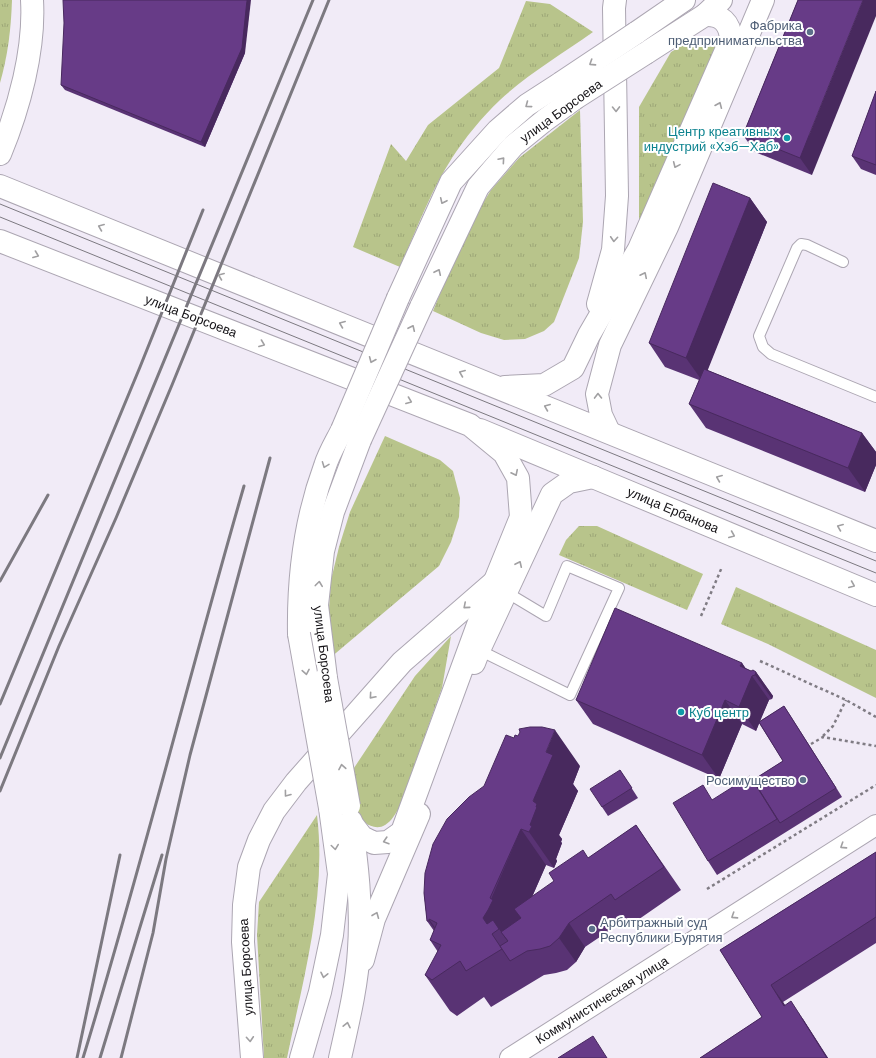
<svg xmlns="http://www.w3.org/2000/svg" width="876" height="1058" viewBox="0 0 876 1058" font-family="'DM Sans',sans-serif">
  <style>
    .grass { fill: url(#grass-tufts) }
    .lines { fill: none; stroke-linecap: round; stroke-linejoin: round }
    .service-casing { stroke: #aca6b2; stroke-width: 12 }
    .minor-casing { stroke: #aca6b2; stroke-width: 22 }
    .secondary-casing { stroke: #aca6b2; stroke-width: 24 }
    .primary-casing { stroke: #aca6b2; stroke-width: 24 }
    .path { stroke: #807c84; stroke-width: 2.5; stroke-dasharray: 3 3; stroke-linecap: butt }
    .service { stroke: #fff; stroke-width: 10 }
    .minor { stroke: #fff; stroke-width: 20 }
    .secondary { stroke: #fff; stroke-width: 22 }
    .primary { stroke: #fff; stroke-width: 22 }
    .tram { stroke: #7c7980; stroke-width: 1 }
    .rail { stroke: #7c7980; stroke-width: 3 }
    .primary-bridge-casing { stroke: #aca6b2; stroke-width: 24; stroke-linecap: butt }
    .primary-bridge { stroke: #fff; stroke-width: 22 }
    .wall { fill: #593374 }
    .shaded-wall { fill: #48295e }
    .building { fill: #673b87; stroke: #48295e }
    .oneway { stroke: #a1a0a2 }
    .service-dot { fill: #5c6f8a; stroke: #fff; stroke-width: 1.5 }
    .culture-dot { fill: #0f9aa8; stroke: #fff; stroke-width: 1.5 }
    .labels { text-anchor: middle; dominant-baseline: central; stroke-width: 4; stroke-linejoin: round; paint-order: stroke }
    .service-label { font-size: 13px; fill: #4e5e75; stroke: #fff; text-anchor: end }
    .street-label { font-size: 13px; fill: #141216; stroke: #fff }
    .culture-label { font-size: 13px; fill: #0d838f; stroke: #fff; text-anchor: end }
  </style>
  <defs>
    <pattern id="grass-tufts" width="24" height="20" patternUnits="userSpaceOnUse"><rect width="24" height="20" fill="#b8c48b"/><path d="M3 7l-1-3M5 7V3M7 7l1-3M15 17l-1-3M17 17v-4M19 17l1-3" fill="none" stroke="#9da777"/></pattern>
  </defs>
  <rect width="100%" height="100%" fill="#f1ebf7"/>
  <g class="grass">
    <path d="M0 0H12C11 29 8 55 0 83Z"/>
    <path d="M526 1 550 4 593 32C562 54 528 74 500 100 482 117 465 138 452 158 430 192 416 231 400 267L353 247 391 144 406 161 428 125 499 68Z"/>
    <polygon points="708,37 716,47 639,249 639,107 671,52 695,38"/>
    <polygon points="580,110 583,222 579,258 554,322 544,331 525,339 504,340 481,333 433,311 465,232 491,190 519,158"/>
    <polygon points="385,436 440,460 453,471 460,498 459,517 451,542 439,566 330,658 329,609 331,580 339,547 350,512"/>
    <polygon points="579,526 597,526 703,574 687,610 559,555 566,540"/>
    <polygon points="736,587 876,650 876,698 768,644 721,624"/>
    <path d="M451 636 442 688 399 808C395 814 392 821 385 825 374 832 360 821 355 811 352 804 351 782 350 774L415 676Z"/>
    <path d="M317 815C327 896 303 979 287 1058H264L257 935 259 902Z"/>
  </g>
  <g class="lines">
    <defs>
      <g id="service">
        <polyline points="843,262 807,245 801,244 797,248 759,336 763,347 771,354 876,397"/>
        <polyline points="479,650 570,695 619,588 567,566 546,616 506,592"/>
      </g>
      <polyline id="minor" points="510,1058 876,825"/>
      <g id="secondary">
        <path d="M0 154C19 108 35 50 32 0"/>
        <polyline points="480,430 593,477"/>
        <polyline points="609,432 601,415 597,394 610,345 667,227 763,0"/>
        <polyline points="474,663 479,650 552,494 569,482 593,477"/>
        <polyline points="363,960 374,919 419,814"/>
      </g>
      <g id="primary">
        <polyline points="636,33 684,0"/>
        <polyline points="646,53 705,15 721,0"/>
        <polyline points="0,186 876,541"/>
        <polyline points="0,241 470,425 504,453 518,478 521,517 486,603 402,832 388,842 374,843 362,837 352,824"/>
        <polyline points="398,298 451,182 498,130 527,105 561,83"/>
        <polyline points="598,304 613,250 617,196 614,8 615,0"/>
        <polyline points="421,307 478,187 513,146 545,120 574,99"/>
        <path d="M505 387 544 385 573 368 589 335 639 249 731 39C730 23 721 14 705 15"/>
        <polyline points="593,477 876,595"/>
        <path d="M299 634C298 576 305 520 325 466 329 453 336 442 342 430"/>
        <polyline points="326,678 317,605 323,551 333,512 360,440"/>
        <polyline points="252,1058 243,942 244,905 249,867 259,840 274,811 296,782 402,662 493,583"/>
        <polyline points="301,1058 320,992 332,935 339,874 330,808"/>
        <path d="M340 1058C348 1022 357 986 359 949 362 906 357 863 351 821"/>
      </g>
    </defs>
    <use href="#service" class="service-casing"/>
    <use href="#minor" class="minor-casing"/>
    <use href="#secondary" class="secondary-casing"/>
    <use href="#primary" class="primary-casing"/>
    <g class="path">
      <polyline points="701,616 722,567"/>
      <polyline points="760,661 846,700 876,717"/>
      <polyline points="823,736 833,726 846,700"/>
      <polyline points="811,744 823,737 876,746"/>
      <polyline points="707,889 876,785"/>
    </g>
    <use href="#service" class="service"/>
    <use href="#minor" class="minor"/>
    <use href="#secondary" class="secondary"/>
    <use href="#primary" class="primary"/>
    <g class="tram">
      <polyline points="0,204 876,561"/>
      <polyline points="0,217 876,573"/>
    </g>
    <g class="rail">
      <polyline points="0,581 48,495"/>
      <polyline points="0,704 140,367 203,210"/>
      <polyline points="0,758 313,0"/>
      <polyline points="0,791 59,646 116,518 172,385 329,0"/>
      <polyline points="77,1058 120,855"/>
      <path d="M83 1058C141 869 189 676 244 486"/>
      <polyline points="100,1058 162,855"/>
      <polyline points="121,1058 153,933 166,859 190,755 270,458"/>
    </g>
    <defs>
      <g id="primary-bridge">
        <polyline points="561,83 636,33"/>
        <polyline points="574,99 646,53"/>
        <polyline points="342,430 398,298"/>
        <polyline points="360,440 421,307"/>
        <polyline points="299,634 330,808"/>
        <polyline points="326,678 349,806"/>
      </g>
    </defs>
    <use href="#primary-bridge" class="primary-bridge-casing"/>
    <use href="#primary-bridge" class="primary-bridge"/>
  </g>
  <g class="wall">
    <polygon points="798,0 812,175 755,152 743,135"/>
    <polygon points="245,53 205,147 65,90 61,85"/>
    <polygon points="876,91 876,175 861,169 852,156"/>
    <polygon points="750,198 767,222 707,370 862,433 876,452 876,465 865,492 706,428 689,404 699,380 665,367 649,343"/>
    <polygon points="742,663 745,668 751,671 756,672 773,696 772,699 769,700 759,722 784,706 842,797 717,875 708,861 713,800 753,780 783,761 759,723 756,731 742,724 719,779 593,724 576,700"/>
    <polygon points="580,766 573,784 578,791 559,835 562,839 561,842 562,843 556,859 557,861 554,868 546,865 532,897 636,825 681,890 632,924 628,918 585,947 576,962 567,970 556,973 544,975 491,1007 484,997 457,1016 450,1011 425,975 438,952 430,940 434,931 427,921 424,893"/>
    <polygon points="620,770 638,798 608,816 602,807"/>
    <polygon points="876,852 876,943 783,1002 785,1005 803,1019 828,1058 700,1058 762,1017 720,950"/>
  </g>
  <g class="shaded-wall">
    <polygon points="247,0 251,0 245,53 205,147 201,142"/>
    <polygon points="863,0 876,0 876,16 812,175 800,158"/>
    <polygon points="750,198 767,222 703,382 686,358"/>
    <polygon points="862,433 876,452 876,465 865,492 848,468"/>
    <polygon points="742,663 752,677 752,676 769,700 756,731 739,707 740,666"/>
    <polygon points="756,672 773,696 772,699 755,675"/>
    <polygon points="725,700 742,724 719,779 702,755"/>
    <polygon points="784,706 790,715 842,797 836,788"/>
    <polygon points="555,730 580,766 573,784 578,791 559,835 562,839 561,842 562,843 556,859 557,861 554,868 529,832 530,825 533,801 546,752"/>
    <polygon points="521,829 546,865 522,920 518,956 499,929 487,924 483,918"/>
    <polygon points="429,919 454,955 455,957 429,921"/>
    <polygon points="569,923 585,947 576,962 559,938"/>
    <polygon points="771,985 783,1002 796,1023 784,1006"/>
    <polygon points="791,1001 803,1019 828,1058 827,1058"/>
  </g>
  <g class="building">
    <polygon points="63,0 247,0 242,48 201,142 61,85 64,23"/>
    <polygon points="798,0 863,0 800,158 743,135"/>
    <polygon points="876,91 876,165 852,156"/>
    <polygon points="713,183 750,198 686,358 649,343"/>
    <polygon points="704,369 862,433 848,468 689,404"/>
    <polygon points="615,608 742,663 740,666 751,671 753,670 756,672 755,675 752,676 739,707 725,700 702,755 576,700"/>
    <polygon points="784,706 836,788 780,823 753,780 783,761 759,722"/>
    <polygon points="530,727 542,727 555,730 546,752 553,755 533,801 537,804 536,807 537,807 530,825 532,826 529,832 521,829 490,898 493,900 488,910 483,918 487,924 493,920 499,929 492,934 502,949 466,971 460,961 432,980 425,975 441,945 430,940 437,923 429,919 429,921 427,921 424,893 425,873 433,844 447,819 469,797 484,786 506,735 514,738 515,735 518,736 520,732 519,729"/>
    <polygon points="620,770 632,788 602,807 590,789"/>
    <polygon points="750,776 777,819 708,861 673,803 703,785 712,800"/>
    <polygon points="636,825 664,867 615,900 611,894 569,923 559,938 550,946 540,949 527,951 510,961 500,946 508,941 501,932 521,918 514,909 554,881 549,873 583,850 588,858"/>
    <polygon points="876,852 876,917 771,985 784,1006 791,1001 827,1058 700,1058 762,1017 720,950"/>
    <polygon points="593,1036 607,1058 558,1058"/>
  </g>
  <defs><path id="oneway-chevron" d="M-2-3.5L2.5 0L-2 3.5" fill="none" stroke-width="1.6" stroke-linecap="round" stroke-linejoin="round"/></defs>
  <g class="oneway">
    <use href="#oneway-chevron" transform="translate(592 63) rotate(147)"/>
    <use href="#oneway-chevron" transform="translate(528 105) rotate(143)"/>
    <use href="#oneway-chevron" transform="translate(719 105) rotate(-67)"/>
    <use href="#oneway-chevron" transform="translate(616 109) rotate(89)"/>
    <use href="#oneway-chevron" transform="translate(502 160) rotate(-49)"/>
    <use href="#oneway-chevron" transform="translate(676 165) rotate(114)"/>
    <use href="#oneway-chevron" transform="translate(443 201) rotate(115)"/>
    <use href="#oneway-chevron" transform="translate(101 227) rotate(-158)"/>
    <use href="#oneway-chevron" transform="translate(614 239) rotate(94)"/>
    <use href="#oneway-chevron" transform="translate(36 255) rotate(21)"/>
    <use href="#oneway-chevron" transform="translate(438 272) rotate(-65)"/>
    <use href="#oneway-chevron" transform="translate(644 275) rotate(-64)"/>
    <use href="#oneway-chevron" transform="translate(221 276) rotate(-158)"/>
    <use href="#oneway-chevron" transform="translate(342 324) rotate(-158)"/>
    <use href="#oneway-chevron" transform="translate(412 328) rotate(-65)"/>
    <use href="#oneway-chevron" transform="translate(262 344) rotate(21)"/>
    <use href="#oneway-chevron" transform="translate(372 360) rotate(113)"/>
    <use href="#oneway-chevron" transform="translate(462 373) rotate(-158)"/>
    <use href="#oneway-chevron" transform="translate(598 396) rotate(-91)"/>
    <use href="#oneway-chevron" transform="translate(409 401) rotate(21)"/>
    <use href="#oneway-chevron" transform="translate(547 407) rotate(-158)"/>
    <use href="#oneway-chevron" transform="translate(325 465) rotate(111)"/>
    <use href="#oneway-chevron" transform="translate(515 473) rotate(64)"/>
    <use href="#oneway-chevron" transform="translate(719 478) rotate(-158)"/>
    <use href="#oneway-chevron" transform="translate(840 527) rotate(-158)"/>
    <use href="#oneway-chevron" transform="translate(732 535) rotate(23)"/>
    <use href="#oneway-chevron" transform="translate(519 564) rotate(-65)"/>
    <use href="#oneway-chevron" transform="translate(319 584) rotate(-83)"/>
    <use href="#oneway-chevron" transform="translate(852 585) rotate(23)"/>
    <use href="#oneway-chevron" transform="translate(466 606) rotate(139)"/>
    <use href="#oneway-chevron" transform="translate(306 672) rotate(80)"/>
    <use href="#oneway-chevron" transform="translate(372 696) rotate(131)"/>
    <use href="#oneway-chevron" transform="translate(342 767) rotate(-100)"/>
    <use href="#oneway-chevron" transform="translate(287 794) rotate(127)"/>
    <use href="#oneway-chevron" transform="translate(386 841) rotate(163)"/>
    <use href="#oneway-chevron" transform="translate(843 846) rotate(147)"/>
    <use href="#oneway-chevron" transform="translate(335 847) rotate(82)"/>
    <use href="#oneway-chevron" transform="translate(376 915) rotate(-68)"/>
    <use href="#oneway-chevron" transform="translate(734 916) rotate(147)"/>
    <use href="#oneway-chevron" transform="translate(324 975) rotate(102)"/>
    <use href="#oneway-chevron" transform="translate(347 1025) rotate(-78)"/>
    <use href="#oneway-chevron" transform="translate(250 1039) rotate(86)"/>
  </g>
  <g class="service-dot">
    <circle cx="810" cy="32" r="4"/>
    <circle cx="803" cy="780" r="4"/>
    <circle cx="592" cy="929" r="4"/>
  </g>
  <g class="culture-dot">
    <circle cx="787" cy="138" r="4"/>
    <circle cx="681" cy="712" r="4"/>
  </g>
  <g class="labels">
    <g class="service-label">
      <text x="802" y="25">Фабрика<tspan x="802" dy="15">предпринимательства</tspan></text>
      <text x="795" y="780">Росимущество</text>
      <text x="600" y="922" text-anchor="start">Арбитражный суд<tspan x="600" dy="15">Республики Бурятия</tspan></text>
    </g>
    <g class="street-label">
      <text transform="translate(561 111) rotate(-36)">улица Борсоева</text>
      <text transform="translate(191 316) rotate(21)">улица Борсоева</text>
      <text transform="translate(673 510) rotate(23)">улица Ербанова</text>
      <text transform="translate(324 654) rotate(83)">улица Борсоева</text>
      <text transform="translate(246 967) rotate(-93)">улица Борсоева</text>
      <text transform="translate(602 1000) rotate(-32)">Коммунистическая улица</text>
    </g>
    <g class="culture-label">
      <text x="779" y="131">Центр креативных<tspan x="779" dy="15">индустрий «Хэб—Хаб»</tspan></text>
      <text x="689" y="712" text-anchor="start">Куб центр</text>
    </g>
  </g>
</svg>
